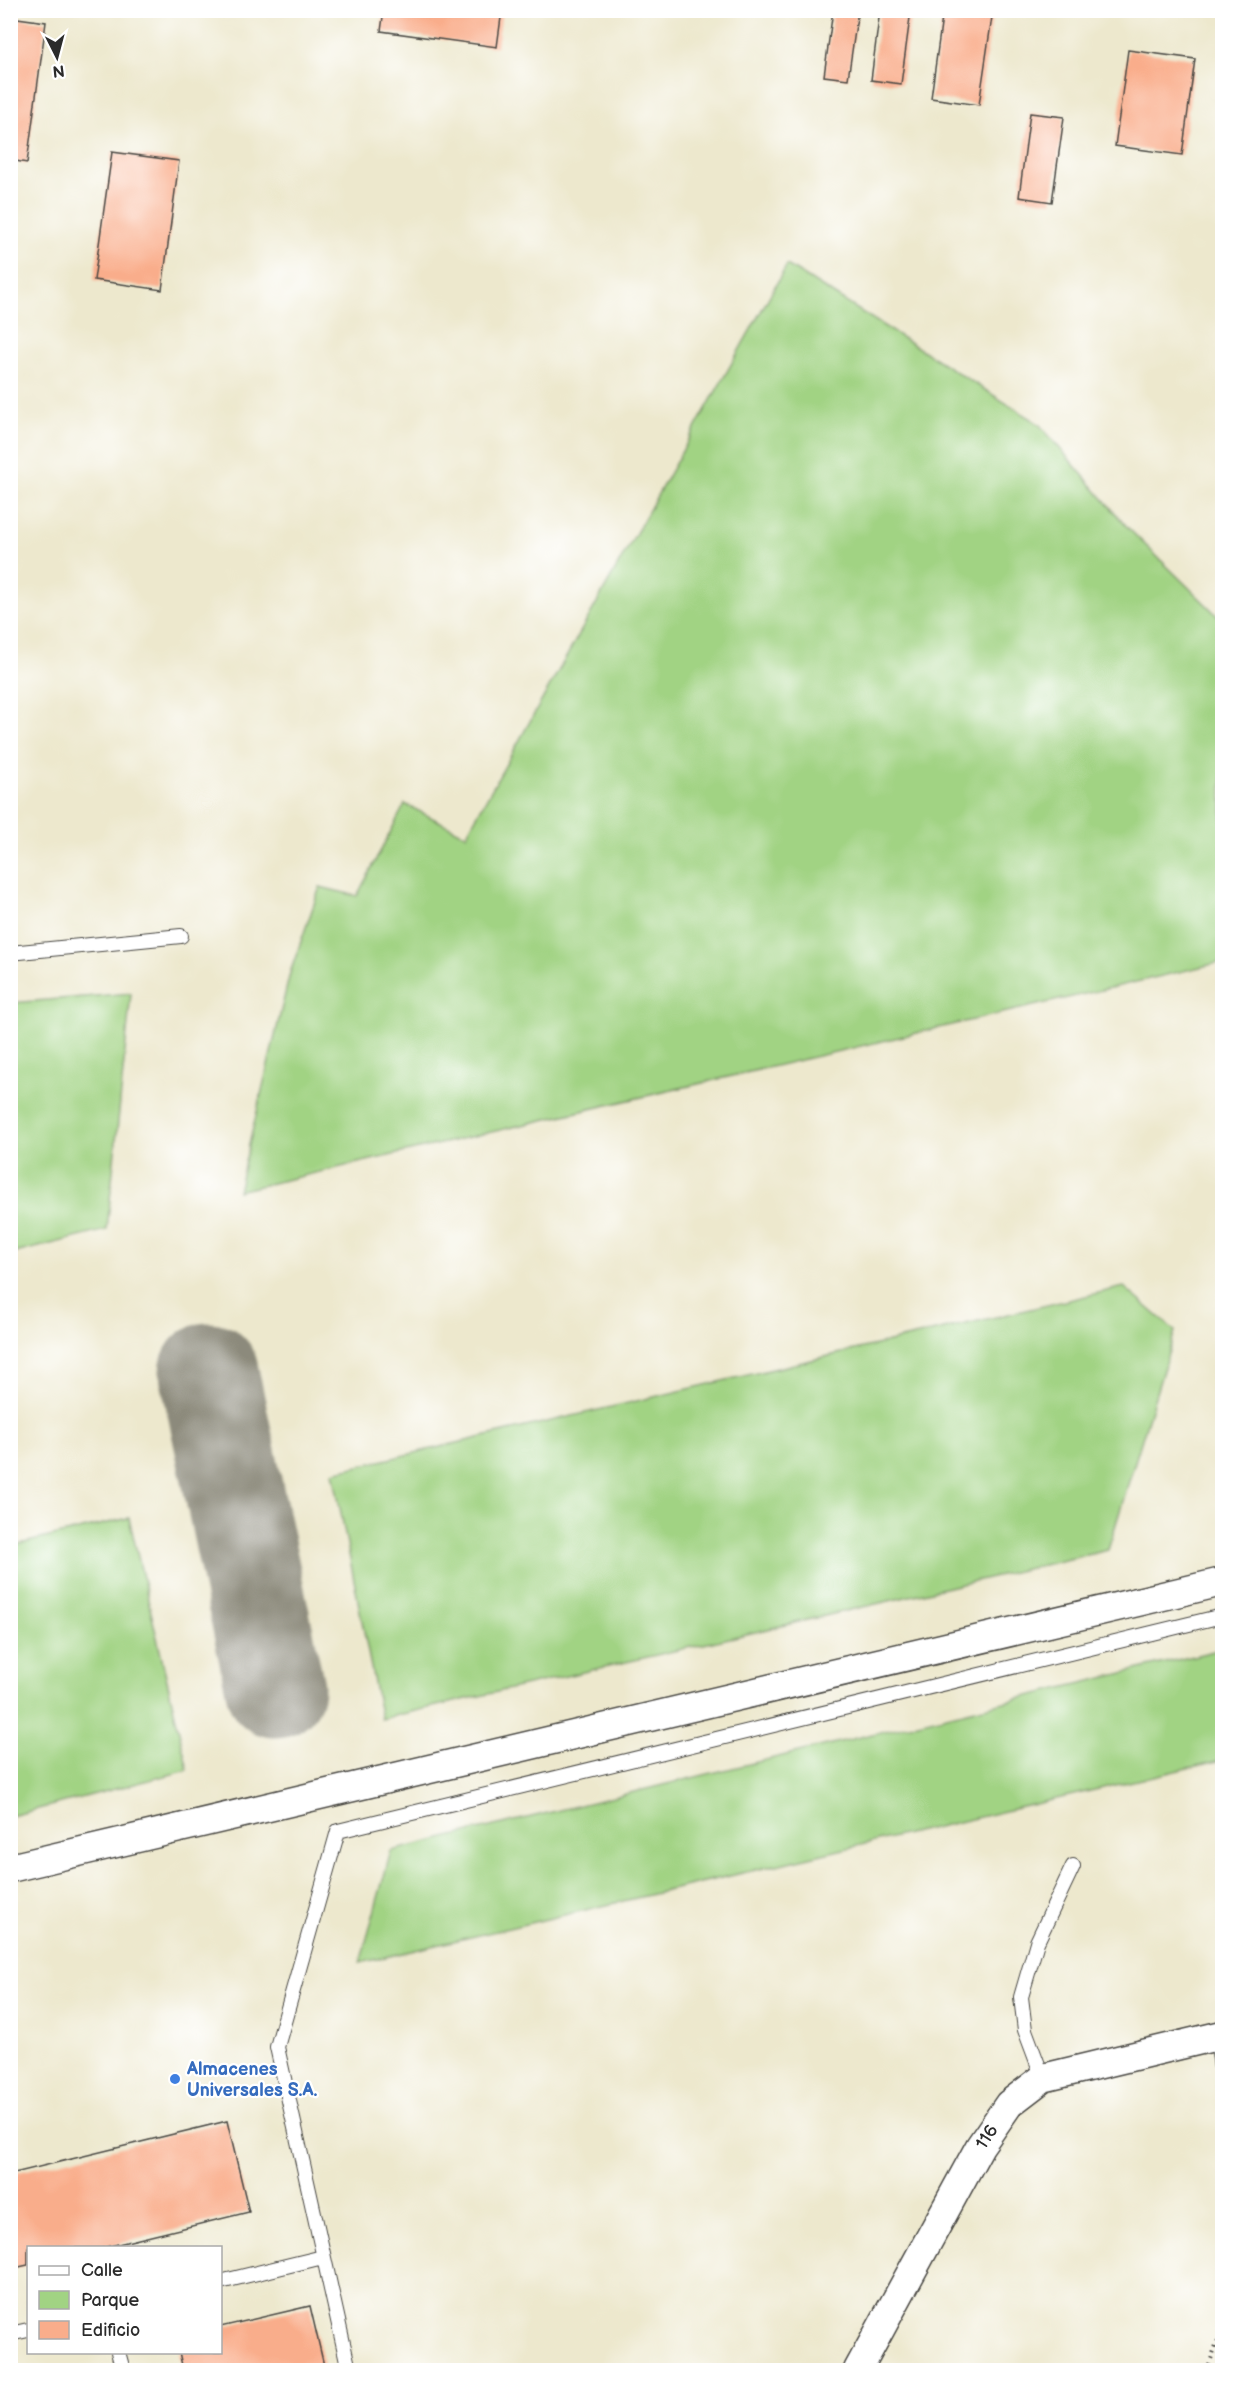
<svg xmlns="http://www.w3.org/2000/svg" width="1233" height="2381" viewBox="0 0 1233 2381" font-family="'Balsamiq Sans',sans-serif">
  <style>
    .green { fill: #a1d383; stroke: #667f57; stroke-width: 1.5 }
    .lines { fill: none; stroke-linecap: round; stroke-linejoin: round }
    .taxiway { stroke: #8c8a7c; stroke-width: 99 }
    .building { fill: #f9ad8b }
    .service-casing { stroke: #484743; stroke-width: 16 }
    .minor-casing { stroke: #484743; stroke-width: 31 }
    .path { stroke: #484743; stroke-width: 4; stroke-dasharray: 1.5 4.5; stroke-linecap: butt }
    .service { stroke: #fff; stroke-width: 14 }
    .minor { stroke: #fff; stroke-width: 28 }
    .shop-dot { fill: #3f7fe0; stroke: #fff; stroke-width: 2 }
    .labels { text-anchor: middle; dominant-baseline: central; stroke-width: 4.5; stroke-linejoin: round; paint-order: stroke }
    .shop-label { font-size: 18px; font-weight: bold; fill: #366cbe; stroke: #fff; text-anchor: start }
    .street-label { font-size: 18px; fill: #2b2b2b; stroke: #fff }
  </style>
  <rect width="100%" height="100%" fill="#fff"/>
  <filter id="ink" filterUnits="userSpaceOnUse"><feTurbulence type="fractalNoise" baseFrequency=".0167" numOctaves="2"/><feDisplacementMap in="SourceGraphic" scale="12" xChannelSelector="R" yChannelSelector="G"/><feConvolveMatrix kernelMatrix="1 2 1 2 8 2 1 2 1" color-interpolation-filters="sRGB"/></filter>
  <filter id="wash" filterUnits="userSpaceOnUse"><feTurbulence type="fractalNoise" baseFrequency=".008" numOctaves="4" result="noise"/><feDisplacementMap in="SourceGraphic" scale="24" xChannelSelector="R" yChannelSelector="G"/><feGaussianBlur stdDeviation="1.35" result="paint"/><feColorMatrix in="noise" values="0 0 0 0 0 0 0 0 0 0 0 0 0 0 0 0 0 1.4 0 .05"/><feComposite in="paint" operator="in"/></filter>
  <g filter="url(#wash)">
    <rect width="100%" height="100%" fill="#ede8cd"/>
    <g class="green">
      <polygon points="787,265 1039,424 1129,529 1222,620 1222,962 238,1191 290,973 320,887 357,896 405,804 466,835"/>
      <polygon points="131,993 107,1230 11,1254 11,1003"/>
      <polygon points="1124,1287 1175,1331 1108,1550 381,1719 333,1472"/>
      <polygon points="129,1518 188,1770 11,1816 11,1546"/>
      <polygon points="1222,1649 1222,1760 360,1963 391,1851"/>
    </g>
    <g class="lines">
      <polyline class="taxiway" points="209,1372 275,1688"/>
    </g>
    <g id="blocks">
      <g class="building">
        <polygon points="384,10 502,10 497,47 381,31"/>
        <polygon points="833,10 858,10 848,79 824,76"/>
        <polygon points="880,10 911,10 901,84 871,80"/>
        <polygon points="943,10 993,10 979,105 931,98"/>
        <polygon points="10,17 46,22 27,163 10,160"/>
        <polygon points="1128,50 1195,59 1182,155 1115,146"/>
        <polygon points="1030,113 1064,117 1052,202 1019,197"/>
        <polygon points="112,152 179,161 162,290 94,280"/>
        <polygon points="227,2121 249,2212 102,2248 28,2248 28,2265 10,2269 10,2174"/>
        <polygon points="310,2306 325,2370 183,2370 179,2352 220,2352 220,2327"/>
      </g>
    </g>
  </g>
  <g filter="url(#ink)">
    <use href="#blocks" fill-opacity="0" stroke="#484743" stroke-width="1.5"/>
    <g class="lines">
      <defs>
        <g id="service">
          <polyline points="10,953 181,936"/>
          <polyline points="1217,2036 1222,2077"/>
          <polyline points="1043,2078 1025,2030 1021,1997 1037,1942 1073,1866"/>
          <polyline points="220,2282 323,2257"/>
          <polyline points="10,2334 28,2330"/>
          <polyline points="118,2352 123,2370"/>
          <polyline points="349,2370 277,2047 338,1831 1222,1616"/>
        </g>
        <g id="minor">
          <polyline points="10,1868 1222,1582"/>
          <polyline points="858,2370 980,2146 1009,2104 1043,2078 1222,2035"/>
        </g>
      </defs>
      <use href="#service" class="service-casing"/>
      <use href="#minor" class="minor-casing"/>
      <polyline class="path" points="1207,2370 1222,2329"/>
      <use href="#service" class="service"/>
      <use href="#minor" class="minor"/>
    </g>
  </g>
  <circle class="shop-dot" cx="175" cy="2079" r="6"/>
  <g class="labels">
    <g class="shop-label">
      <text x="187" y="2069">Almacenes<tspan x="187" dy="21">Universales S.A.</tspan></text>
    </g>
    <g class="street-label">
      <text transform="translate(987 2137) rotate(-57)">116</text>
    </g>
  </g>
  <rect width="1233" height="2381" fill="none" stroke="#fff" stroke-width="36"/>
  <rect x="27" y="2246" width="195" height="108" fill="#ffffff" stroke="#aaaaaa" stroke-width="1.5"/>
  <rect x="39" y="2266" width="30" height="9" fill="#ffffff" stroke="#aaaaaa" stroke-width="1.5"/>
  <text x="81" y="2276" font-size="18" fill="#2b2b2b">Calle</text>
  <rect x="39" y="2291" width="30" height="18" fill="#a1d383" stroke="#aaaaaa" stroke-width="1.5"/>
  <text x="81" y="2306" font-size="18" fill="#2b2b2b">Parque</text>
  <rect x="39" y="2321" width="30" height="18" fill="#f9ad8b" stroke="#aaaaaa" stroke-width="1.5"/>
  <text x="81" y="2336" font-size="18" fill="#2b2b2b">Edificio</text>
  <g transform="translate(57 57) rotate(174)" stroke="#ffffff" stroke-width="4.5" paint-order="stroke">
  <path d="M0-4.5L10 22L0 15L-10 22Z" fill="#2b2b2b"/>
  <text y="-9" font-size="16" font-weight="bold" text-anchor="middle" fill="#2b2b2b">N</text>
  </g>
</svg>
